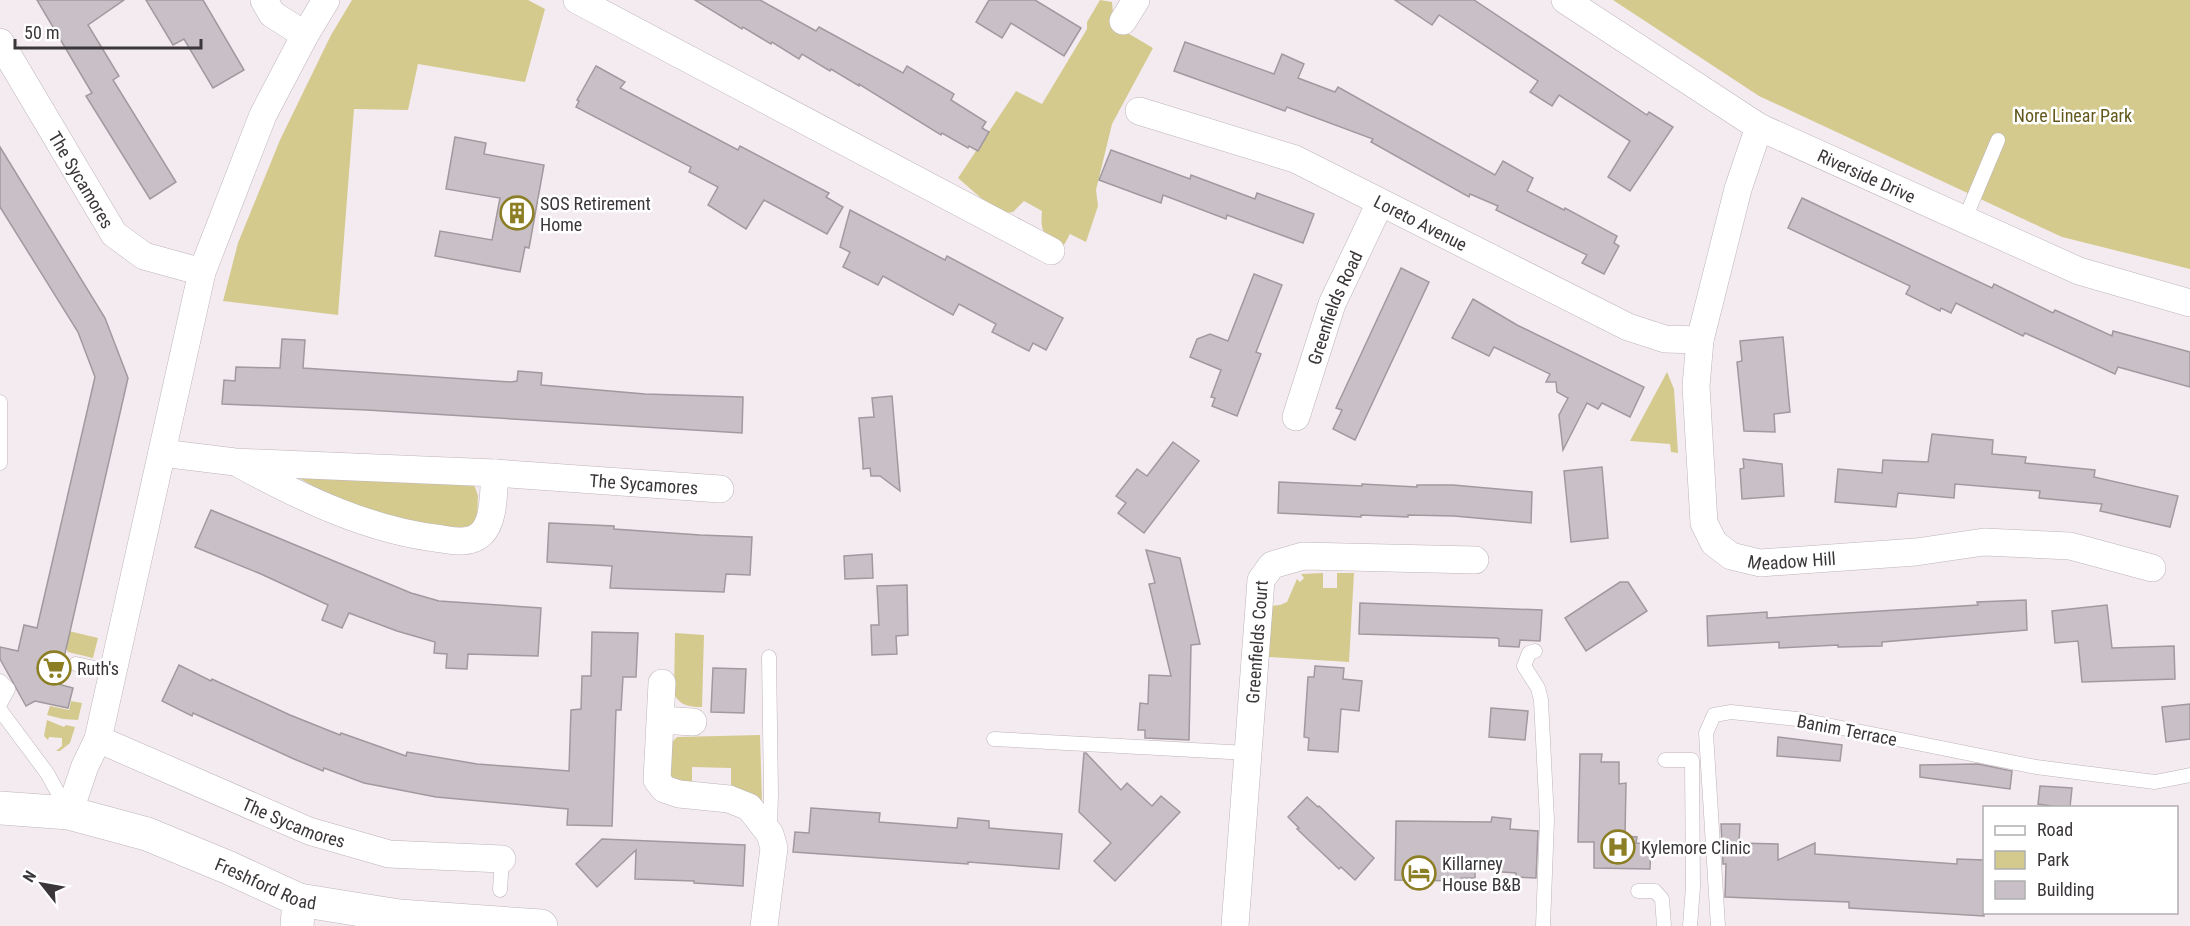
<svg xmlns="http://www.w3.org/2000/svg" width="2190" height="926" viewBox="0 0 2190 926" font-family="'Roboto Condensed',sans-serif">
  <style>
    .green { fill: #d4ca8e }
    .building { fill: #c8c0c6; stroke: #a1999e; stroke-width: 1.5 }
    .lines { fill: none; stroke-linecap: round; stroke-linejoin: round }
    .service-casing { stroke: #bdb4ba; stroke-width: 15 }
    .minor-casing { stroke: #bdb4ba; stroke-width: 28 }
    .tertiary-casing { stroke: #bdb4ba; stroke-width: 34 }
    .secondary-casing { stroke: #bdb4ba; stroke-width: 34 }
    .service { stroke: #fff; stroke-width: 14 }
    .minor { stroke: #fff; stroke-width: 27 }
    .tertiary { stroke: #fff; stroke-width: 33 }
    .secondary { stroke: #fff; stroke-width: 33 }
    .labels { text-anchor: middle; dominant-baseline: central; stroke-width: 5; stroke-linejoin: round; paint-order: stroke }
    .park-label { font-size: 18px; fill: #63581b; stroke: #fff }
    .street-label { font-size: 18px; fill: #3a3639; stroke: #fff }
    .poi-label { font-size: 18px; fill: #3a3639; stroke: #fff; text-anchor: start }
  </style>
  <rect width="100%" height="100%" fill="#f4ebf1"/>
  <g class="green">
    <polygon points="352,0 528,0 545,9 525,82 418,64 408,110 354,109 338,315 223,301 238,243 280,140 331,35"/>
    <path d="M1100 0 1112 2 1114 25 1153 48 1112 124 1096 190 1098 206 1086 242 1070 234 1064 245C1044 235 1040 234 1042 211L1024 201 1013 212 1004 213 981 198 958 178 1016 91 1042 104 1087 29V22Z"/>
    <polygon points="1613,0 2190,0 2190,269 2062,237 1759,96"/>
    <polygon points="1667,372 1674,389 1678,453 1671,452 1670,444 1630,441"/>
    <polygon points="290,473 467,481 475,487 478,496 477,519 472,529 461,533 403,520 340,501"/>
    <polygon points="1323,573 1323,588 1337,588 1337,573 1354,573 1349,662 1268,657 1271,606 1280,605 1287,602 1297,579 1300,582 1304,578 1301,574"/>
    <polygon points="69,631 98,638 93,658 68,652 66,648"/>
    <path d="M675 633 704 635 702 707C690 707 680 706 674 694Z"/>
    <polygon points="71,701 82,703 78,720 63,719 47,715 50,706 69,710"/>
    <polygon points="47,720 64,727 66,725 75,727 70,743 60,751 56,751 62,746 62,738 49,737 48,740 44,736"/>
    <polygon points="760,735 762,802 731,785 731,768 692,767 692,784 683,784 670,776 672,742 677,737"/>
  </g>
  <g class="building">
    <polygon points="37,0 124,0 88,25 119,76 113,80 176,182 150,199 86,96 92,93"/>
    <polygon points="146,0 203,0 244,70 213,88 184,39 173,45"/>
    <polygon points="695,0 760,0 816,31 819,27 903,73 907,66 954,94 951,100 986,122 982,128 989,132 978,151 969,146 968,148 942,133 941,135 859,84 859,86 831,69 830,71 802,54 799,59 772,42 771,44 743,27 742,29"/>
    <polygon points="989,0 1035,0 1081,28 1064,56 1011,23 1002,38 976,22"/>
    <polygon points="1395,0 1474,0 1647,115 1649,112 1673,127 1630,191 1608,177 1630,141 1559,95 1552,106 1530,92 1538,81 1439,15 1432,25"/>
    <polygon points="1185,42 1274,74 1282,54 1304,64 1298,78 1335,92 1338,87 1495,175 1503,161 1533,178 1527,191 1564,210 1565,208 1617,236 1614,243 1619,246 1604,274 1582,263 1587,255 1496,210 1498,206 1470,194 1469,197 1371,142 1373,139 1287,107 1285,111 1174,71"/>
    <polygon points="596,66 625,82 620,88 738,150 740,146 829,193 826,197 843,207 827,234 764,200 746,229 708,205 718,187 689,172 691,167 576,107 579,101 577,100"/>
    <polygon points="455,137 486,143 484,154 544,165 529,248 525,247 520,272 435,256 440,231 492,240 500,198 446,189"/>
    <polygon points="0,147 105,318 128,378 58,684 73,688 68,708 35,701 26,706 0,659 0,647 18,651 24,625 37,628 95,377 78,332 0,207"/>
    <polygon points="1111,150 1190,179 1191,175 1255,199 1257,193 1314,214 1303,243 1227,215 1226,219 1163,195 1161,203 1099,180"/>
    <polygon points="1802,198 1992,288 1994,284 2053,313 2055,310 2112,336 2113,331 2190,352 2190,387 2118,367 2115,374 2025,333 2023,336 1956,303 1951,313 1941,308 1940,311 1906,294 1910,286 1788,228"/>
    <polygon points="850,210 945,260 947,256 1063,318 1046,350 1033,343 1029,351 992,332 996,324 959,304 953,315 883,276 878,285 843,267 850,252 840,247"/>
    <polygon points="1401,268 1429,282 1355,440 1333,429 1342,410 1336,408"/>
    <polygon points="1254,274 1282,285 1256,352 1261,354 1237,416 1212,406 1215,398 1211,397 1221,370 1190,357 1197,339 1210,334 1228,341"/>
    <polygon points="1473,299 1517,325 1644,387 1630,417 1602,403 1598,409 1587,403 1563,450 1559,415 1568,398 1557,392 1556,382 1546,382 1550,374 1494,347 1489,356 1452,338"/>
    <polygon points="1783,337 1790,412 1774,414 1775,432 1744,431 1737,362 1742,361 1740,341"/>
    <polygon points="282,339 305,340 303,368 511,382 517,381 518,371 542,373 541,385 645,394 743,397 742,433 367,410 222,404 224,380 235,381 236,367 280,368"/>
    <polygon points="892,396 900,491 880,476 871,476 870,468 863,469 863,464 859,418 874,417 872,398"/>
    <polygon points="1932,434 1993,440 1992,454 2026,457 2025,463 2095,470 2094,477 2178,496 2170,527 2100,511 2102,504 2039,498 2040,491 1955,484 1954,498 1898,493 1896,507 1835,502 1838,469 1882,473 1883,460 1928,462"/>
    <polygon points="1173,442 1199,461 1144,533 1118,513 1126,503 1116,496 1137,469 1147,476"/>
    <polygon points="1743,459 1782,464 1784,496 1742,499 1740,469 1744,468"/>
    <polygon points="1602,467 1608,538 1571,542 1564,471"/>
    <polygon points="1279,482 1362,486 1362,484 1417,487 1417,485 1453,485 1532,492 1531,523 1454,516 1408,515 1408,517 1361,515 1361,517 1278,513"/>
    <polygon points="211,510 411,593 439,601 541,608 538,656 468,654 467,669 446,668 447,654 434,653 435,642 397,631 349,613 342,628 322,620 328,605 261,574 195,547"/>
    <polygon points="549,523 614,526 614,529 700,535 752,537 750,575 726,574 724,592 610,588 612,566 547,562"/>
    <polygon points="1146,550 1180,558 1200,644 1191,645 1189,740 1145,738 1145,730 1138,730 1140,703 1148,704 1149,675 1171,676 1149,584 1155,583"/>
    <polygon points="872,554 873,578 845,579 844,556"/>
    <polygon points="1620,582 1628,582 1647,611 1586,651 1565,618"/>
    <polygon points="907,585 908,635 896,636 897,654 872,655 871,625 879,625 877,586"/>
    <polygon points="2026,600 2027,630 1882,642 1882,646 1838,647 1838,645 1779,648 1779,642 1708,646 1707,616 1767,612 1767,618 1978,605 1977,602"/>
    <polygon points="1360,603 1542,610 1540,641 1520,640 1519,647 1499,646 1499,639 1497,638 1359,634"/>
    <polygon points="2107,605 2112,648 2174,646 2175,679 2082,682 2078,641 2055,643 2052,611"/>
    <polygon points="592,632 638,633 636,677 623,677 621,710 616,710 612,826 567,825 568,809 436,797 364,783 324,768 323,771 294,759 193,713 192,716 162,701 179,665 211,681 212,679 290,715 340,735 341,733 406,756 407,752 477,764 569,771 571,710 581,709 582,676 591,676"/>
    <polygon points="1315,666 1344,668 1343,679 1362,681 1359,711 1341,709 1338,752 1308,750 1309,738 1304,737 1308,677 1314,677"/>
    <polygon points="713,668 746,669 744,713 711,712"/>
    <polygon points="2190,704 2190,739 2166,742 2162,707"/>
    <polygon points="1491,708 1528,711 1525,740 1489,737"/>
    <polygon points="1778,737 1842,745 1840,761 1777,756"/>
    <polygon points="1084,753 1086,753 1121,790 1127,783 1152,806 1161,796 1180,812 1115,881 1094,861 1111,843 1079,812"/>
    <polygon points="1580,754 1602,754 1601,762 1619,762 1619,784 1626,783 1625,836 1637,837 1636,843 1651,844 1650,869 1594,868 1594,842 1578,842"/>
    <polygon points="1978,764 2012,771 2010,789 1920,777 1920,765"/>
    <polygon points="2040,786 2072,788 2070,807 2051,807 2051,806 2038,804"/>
    <polygon points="1307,797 1318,807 1319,806 1374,858 1355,880 1341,867 1339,869 1297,829 1299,828 1288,817"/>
    <polygon points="811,808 880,813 879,822 957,828 958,818 989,821 989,828 1062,834 1059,869 968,862 968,864 793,852 795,832 809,833"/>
    <polygon points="1492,817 1511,819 1510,829 1538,831 1536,878 1516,877 1516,873 1475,870 1475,878 1462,878 1462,881 1395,880 1396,821 1491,822"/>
    <polygon points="1721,824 1740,824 1739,843 1778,844 1778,860 1815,843 1815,854 1957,864 1957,859 1984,860 1984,916 1849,908 1849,902 1725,897 1726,864 1723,864"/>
    <polygon points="602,839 745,845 743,886 694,883 694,881 635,879 636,850 597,887 576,864"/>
  </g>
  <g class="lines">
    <defs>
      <g id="service">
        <polyline points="1964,221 1998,140"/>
        <polyline points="0,402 0,463"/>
        <polyline points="1535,651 1529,653 1524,666 1538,688 1541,700 1547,820 1543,926"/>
        <polyline points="769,657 771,794 770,829"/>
        <polyline points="76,664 113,672"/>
        <polyline points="0,681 8,689 0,704"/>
        <polyline points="0,710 47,773 68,811"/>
        <polyline points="994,739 1248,753"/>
        <polyline points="1665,760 1692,760 1693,887 1690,926"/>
        <polyline points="500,890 502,859"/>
        <polyline points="1638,891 1655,891 1662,899 1664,926"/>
        <polyline points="1718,926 1706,733 1714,715 1731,712 1797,719 2036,767 2155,782 2190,775"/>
      </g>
      <g id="minor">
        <polyline points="264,0 272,14 305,35"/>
        <polyline points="577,0 1051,251"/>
        <path id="s1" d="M1565 0 1759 127 2079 271 2190 303"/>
        <polyline points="1123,21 1136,0"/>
        <path id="s2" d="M0 42 114 234 144 256 202 272"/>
        <path id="s3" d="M1139 111 1295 159 1628 327 1665 339 1700 340"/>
        <path id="s4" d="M1759 127 1738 189 1700 340 1696 386 1704 523 1714 543 1731 556 1760 563 1916 552 1984 542 2070 546 2152 568"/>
        <path id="s5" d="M1296 417 1332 304 1380 203"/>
        <path id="s6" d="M162 453 235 462 495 473 720 489"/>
        <path d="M241 465C304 499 370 531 442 539 455 541 470 544 481 534 495 521 493 492 495 473"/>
        <polyline points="662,683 657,780 664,789 679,794 729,799 749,807 770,834 774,848 764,926"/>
        <polyline points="661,720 693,722"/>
        <path id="s7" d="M98 739 309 831 389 854 502 859"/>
        <polyline points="69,813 85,766 98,739 202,272 263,115 305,35 326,0"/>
        <path id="s8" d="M1235 926 1261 580 1272 565 1303 556 1475 560"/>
      </g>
      <polyline id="tertiary" points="297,926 299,900"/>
      <g id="secondary">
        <path id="s9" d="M0 808 69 813 147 834 227 867 299 900 399 916 541 926"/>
      </g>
    </defs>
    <use href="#service" class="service-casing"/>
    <use href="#minor" class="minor-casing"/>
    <use href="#tertiary" class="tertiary-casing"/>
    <use href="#secondary" class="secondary-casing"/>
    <use href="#service" class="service"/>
    <use href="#minor" class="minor"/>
    <use href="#tertiary" class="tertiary"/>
    <use href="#secondary" class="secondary"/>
  </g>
  <defs>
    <symbol id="building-ring" viewBox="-11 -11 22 22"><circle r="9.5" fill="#fff" stroke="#8c7e24" stroke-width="1.5"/><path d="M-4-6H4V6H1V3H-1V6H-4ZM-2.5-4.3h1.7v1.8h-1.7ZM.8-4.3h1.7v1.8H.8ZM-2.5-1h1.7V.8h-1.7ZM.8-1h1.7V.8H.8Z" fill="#8c7e24"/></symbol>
    <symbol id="supermarket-ring" viewBox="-11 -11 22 22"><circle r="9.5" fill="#fff" stroke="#8c7e24" stroke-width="1.5"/><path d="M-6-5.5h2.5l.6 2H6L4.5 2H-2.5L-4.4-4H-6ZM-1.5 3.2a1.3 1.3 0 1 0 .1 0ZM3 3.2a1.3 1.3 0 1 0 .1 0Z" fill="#8c7e24"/></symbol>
    <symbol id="hospital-ring" viewBox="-11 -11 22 22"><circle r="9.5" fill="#fff" stroke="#8c7e24" stroke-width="1.5"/><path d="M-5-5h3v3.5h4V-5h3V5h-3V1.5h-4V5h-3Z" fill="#8c7e24"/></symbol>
    <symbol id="hotel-ring" viewBox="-11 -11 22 22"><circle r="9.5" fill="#fff" stroke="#8c7e24" stroke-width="1.5"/><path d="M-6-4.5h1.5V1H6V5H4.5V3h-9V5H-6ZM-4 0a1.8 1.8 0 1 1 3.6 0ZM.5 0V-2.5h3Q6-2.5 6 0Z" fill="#8c7e24"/></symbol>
  </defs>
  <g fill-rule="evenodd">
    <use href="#building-ring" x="498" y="194" width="38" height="38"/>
    <use href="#supermarket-ring" x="35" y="649" width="38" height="38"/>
    <use href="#hospital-ring" x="1599" y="828" width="38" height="38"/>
    <use href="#hotel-ring" x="1400" y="854" width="38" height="38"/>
  </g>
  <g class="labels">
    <g class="park-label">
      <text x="2073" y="115">Nore Linear Park</text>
    </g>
    <g class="street-label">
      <text stroke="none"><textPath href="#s1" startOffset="350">Riverside Drive</textPath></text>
      <text stroke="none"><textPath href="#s2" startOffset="160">The Sycamores</textPath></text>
      <text stroke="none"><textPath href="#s3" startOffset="304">Loreto Avenue</textPath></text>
      <text stroke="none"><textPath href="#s5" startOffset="116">Greenfields Road</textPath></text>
      <text stroke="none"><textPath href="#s6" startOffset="483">The Sycamores</textPath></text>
      <text stroke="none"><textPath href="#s4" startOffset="510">Meadow Hill</textPath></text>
      <text stroke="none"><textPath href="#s8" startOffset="285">Greenfields Court</textPath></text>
      <text transform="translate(1847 730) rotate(11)">Banim Terrace</text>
      <text stroke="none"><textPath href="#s7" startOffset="213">The Sycamores</textPath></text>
      <text stroke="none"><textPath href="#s9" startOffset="279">Freshford Road</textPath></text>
    </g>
    <g class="poi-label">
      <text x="540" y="203">SOS Retirement<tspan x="540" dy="21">Home</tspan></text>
      <text x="77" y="668">Ruth's</text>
      <text x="1641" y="847">Kylemore Clinic</text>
      <text x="1442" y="863">Killarney<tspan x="1442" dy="21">House B&amp;B</tspan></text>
    </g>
  </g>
  <rect x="1983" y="806" width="195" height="108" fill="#ffffff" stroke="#b0afb0" stroke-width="1.5"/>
  <rect x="1995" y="826" width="30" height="9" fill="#ffffff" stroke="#b0afb0" stroke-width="1.5"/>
  <text x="2037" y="836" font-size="18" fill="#3a3639">Road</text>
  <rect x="1995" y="851" width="30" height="18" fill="#d4ca8e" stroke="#b0afb0" stroke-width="1.5"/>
  <text x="2037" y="866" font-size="18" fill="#3a3639">Park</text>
  <rect x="1995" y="881" width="30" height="18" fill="#c8c0c6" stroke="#b0afb0" stroke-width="1.5"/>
  <text x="2037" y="896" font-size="18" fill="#3a3639">Building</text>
  <g transform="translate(42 884) rotate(301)" stroke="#ffffff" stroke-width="4.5" paint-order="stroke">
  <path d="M0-4.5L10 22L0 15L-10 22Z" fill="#3a3639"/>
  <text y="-9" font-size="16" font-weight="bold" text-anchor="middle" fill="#3a3639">N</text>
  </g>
  <path d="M15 39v9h186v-9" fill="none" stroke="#3a3639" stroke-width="3"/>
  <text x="24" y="39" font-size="18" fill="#3a3639" stroke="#ffffff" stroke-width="4.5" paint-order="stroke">50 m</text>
</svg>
